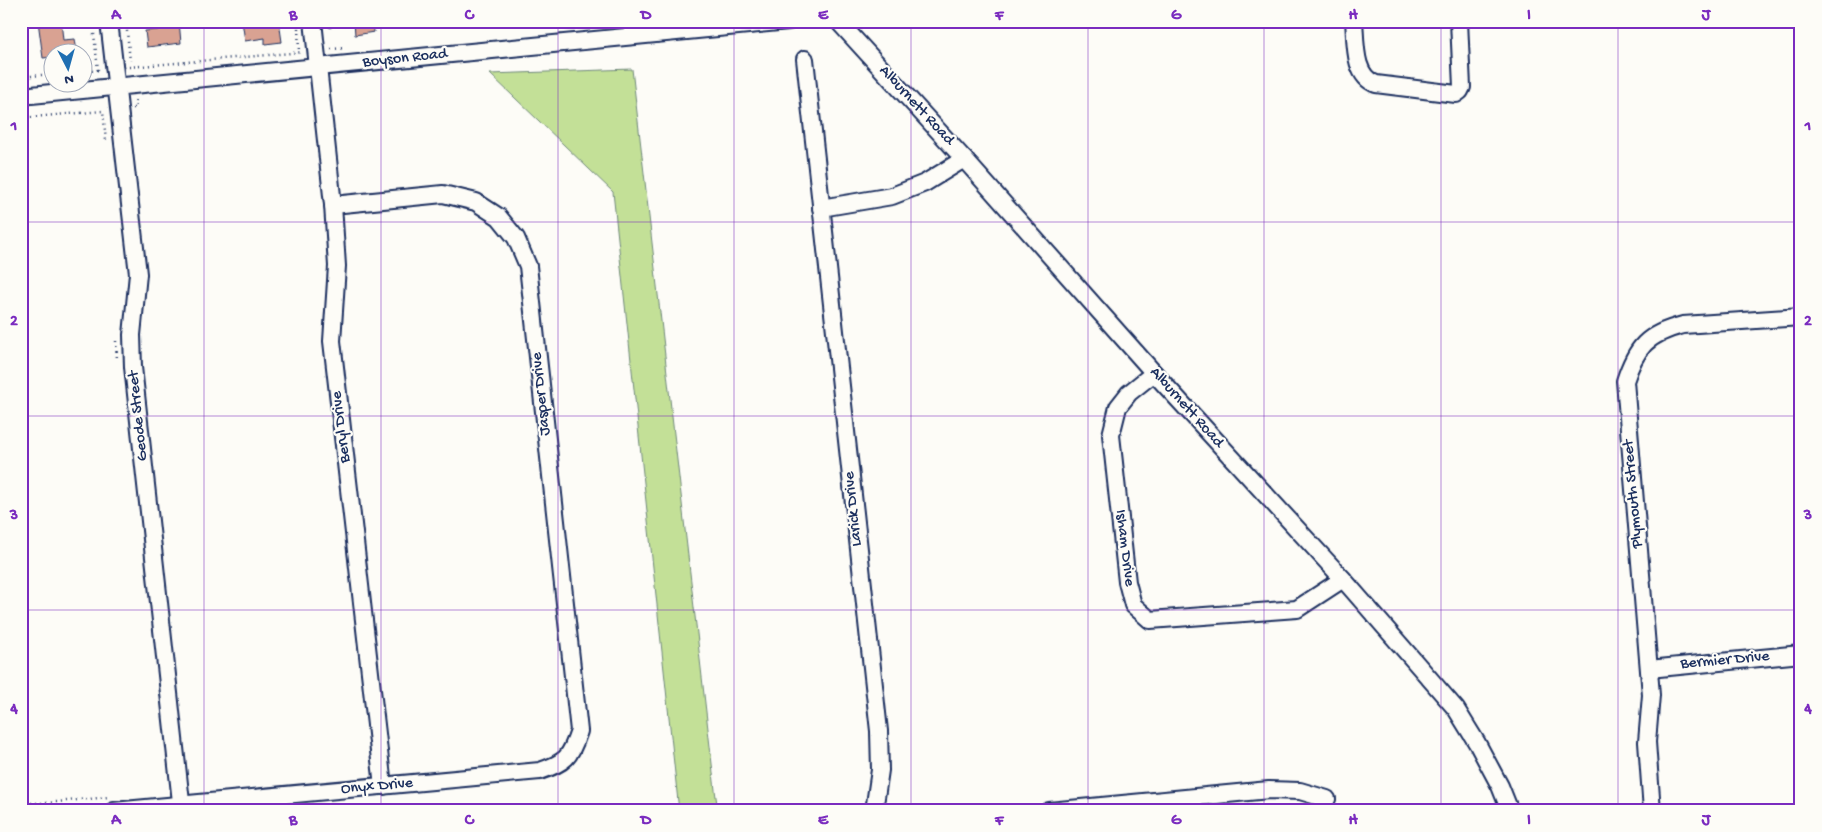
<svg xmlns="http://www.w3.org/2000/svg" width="1822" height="832" viewBox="0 0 1822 832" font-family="'Gochi Hand',sans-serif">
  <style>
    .green { fill: #c3e097; stroke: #6f887a }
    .building { fill: #d9a292; stroke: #1b2f5e }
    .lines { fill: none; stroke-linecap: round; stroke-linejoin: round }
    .minor-casing { stroke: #1b2f5e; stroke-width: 20 }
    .path { stroke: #1b2f5e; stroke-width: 2.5; stroke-dasharray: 1 4; stroke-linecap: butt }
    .minor { stroke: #fdfcf7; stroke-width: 16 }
    .grid { fill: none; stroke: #7b2cbf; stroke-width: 1; stroke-opacity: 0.55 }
    .labels { text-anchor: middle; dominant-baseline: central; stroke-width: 4.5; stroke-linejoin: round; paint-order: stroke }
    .street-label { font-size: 16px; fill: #1b2f5e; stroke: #fdfcf7 }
    .neatline { fill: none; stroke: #7b2cbf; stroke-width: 2 }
    .grid-label { font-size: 16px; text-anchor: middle; font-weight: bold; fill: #7b2cbf }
  </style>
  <rect width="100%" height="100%" fill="#fdfcf7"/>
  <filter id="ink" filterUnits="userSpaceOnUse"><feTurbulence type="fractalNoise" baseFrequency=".02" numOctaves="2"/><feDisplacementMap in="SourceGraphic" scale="10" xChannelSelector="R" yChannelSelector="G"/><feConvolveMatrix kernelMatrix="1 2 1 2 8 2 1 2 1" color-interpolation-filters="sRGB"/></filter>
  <g filter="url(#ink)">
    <polygon class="green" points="632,69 715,790 718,811 679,811 613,192 490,74"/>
    <g class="building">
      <polygon points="38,21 61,21 63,40 75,39 77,52 52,52 52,57 43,58"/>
      <polygon points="160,21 179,21 181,43 147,47 145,31 158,30 157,22"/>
      <polygon points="242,21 279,21 282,42 265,44 265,38 245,41"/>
      <polygon points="354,21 373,21 374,32 355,35"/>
    </g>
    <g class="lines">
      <defs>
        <g id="minor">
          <polyline points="109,21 138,274 132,335 133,367 182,811"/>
          <polyline points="313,21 333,205 337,266 332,341 383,786"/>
          <polyline points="838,21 964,159 1154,373 1343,579 1456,709 1477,743 1500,786 1510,811"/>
          <path d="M1354 21C1356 42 1353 76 1376 84L1456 94 1460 91 1462 87 1459 21"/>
          <polyline points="805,59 879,731 880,770 874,811"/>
          <polyline points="21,96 789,21"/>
          <polyline points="821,208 892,196 925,183 964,159"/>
          <polyline points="1154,373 1129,393 1118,407 1111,435 1127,582 1133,605 1150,620 1297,609 1343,579"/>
          <polyline points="1649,669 1801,654"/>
          <path d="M114 811 540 771C566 762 570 758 579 731L528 266 516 238 499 217 476 202 443 194 333 205"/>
          <polyline points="1049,811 1269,790 1300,791 1327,799"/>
          <path d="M1652 811 1647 742 1651 695 1625 381C1636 347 1647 334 1683 325L1801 317"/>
        </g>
      </defs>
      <use href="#minor" class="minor-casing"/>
      <g class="path">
        <polyline points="126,21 130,61"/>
        <polyline points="587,24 613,21"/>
        <polyline points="298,28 299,52"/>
        <polyline points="330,28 331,21"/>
        <polyline points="94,34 98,70"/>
        <polyline points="331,49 345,48"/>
        <polyline points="129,67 303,52"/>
        <polyline points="82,72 99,70"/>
        <polyline points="21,77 52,74"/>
        <polyline points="133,108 136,108 135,99"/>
        <polyline points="21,118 103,111 106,141"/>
        <polyline points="116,341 117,360"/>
        <polyline points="21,803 46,803 109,797"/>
      </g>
      <use href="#minor" class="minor"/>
    </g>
  </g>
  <path class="grid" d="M204 21V811M381 21V811M558 21V811M734 21V811M911 21V811M1088 21V811M1264 21V811M1441 21V811M1618 21V811M21 222H1801M21 416H1801M21 610H1801"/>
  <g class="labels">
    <g class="street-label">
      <text transform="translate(405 59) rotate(-6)">Boyson Road</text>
      <text transform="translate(916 106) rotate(47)">Alburnett Road</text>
      <text transform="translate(542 394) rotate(-96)">Jasper Drive</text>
      <text transform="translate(1186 408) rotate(48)">Alburnett Road</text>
      <text transform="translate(139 416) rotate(-96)">Geode Street</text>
      <text transform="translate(342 427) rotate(-97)">Beryl Drive</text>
      <text transform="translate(1634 494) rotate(-95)">Plymouth Street</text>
      <text transform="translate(854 509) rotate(-96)">Larick Drive</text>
      <text transform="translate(1124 548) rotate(83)">Isham Drive</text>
      <text transform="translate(1725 661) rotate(-5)">Bermier Drive</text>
      <text transform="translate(377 787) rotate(-5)">Onyx Drive</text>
    </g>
  </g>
  <rect width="1822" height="832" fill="none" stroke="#fdfcf7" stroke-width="55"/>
  <g transform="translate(68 68) rotate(174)"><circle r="24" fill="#fdfcf7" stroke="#a3aaba"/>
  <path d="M0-4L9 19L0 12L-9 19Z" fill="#1f6fb2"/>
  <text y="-8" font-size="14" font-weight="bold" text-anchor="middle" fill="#1b2f5e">N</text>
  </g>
  <rect x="28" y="28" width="1766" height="776" class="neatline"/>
  <g class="grid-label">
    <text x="116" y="19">A</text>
    <text x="293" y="19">B</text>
    <text x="469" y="19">C</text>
    <text x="646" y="19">D</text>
    <text x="823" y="19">E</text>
    <text x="999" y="19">F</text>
    <text x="1176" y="19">G</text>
    <text x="1353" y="19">H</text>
    <text x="1529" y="19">I</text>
    <text x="1706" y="19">J</text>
    <text x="14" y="130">1</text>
    <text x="1808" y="130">1</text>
    <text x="14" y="325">2</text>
    <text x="1808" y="325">2</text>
    <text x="14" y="519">3</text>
    <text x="1808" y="519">3</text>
    <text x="14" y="713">4</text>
    <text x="1808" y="713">4</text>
    <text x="116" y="824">A</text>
    <text x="293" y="824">B</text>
    <text x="469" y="824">C</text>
    <text x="646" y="824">D</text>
    <text x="823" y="824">E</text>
    <text x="999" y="824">F</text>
    <text x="1176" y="824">G</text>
    <text x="1353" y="824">H</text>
    <text x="1529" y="824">I</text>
    <text x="1706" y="824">J</text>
  </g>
</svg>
